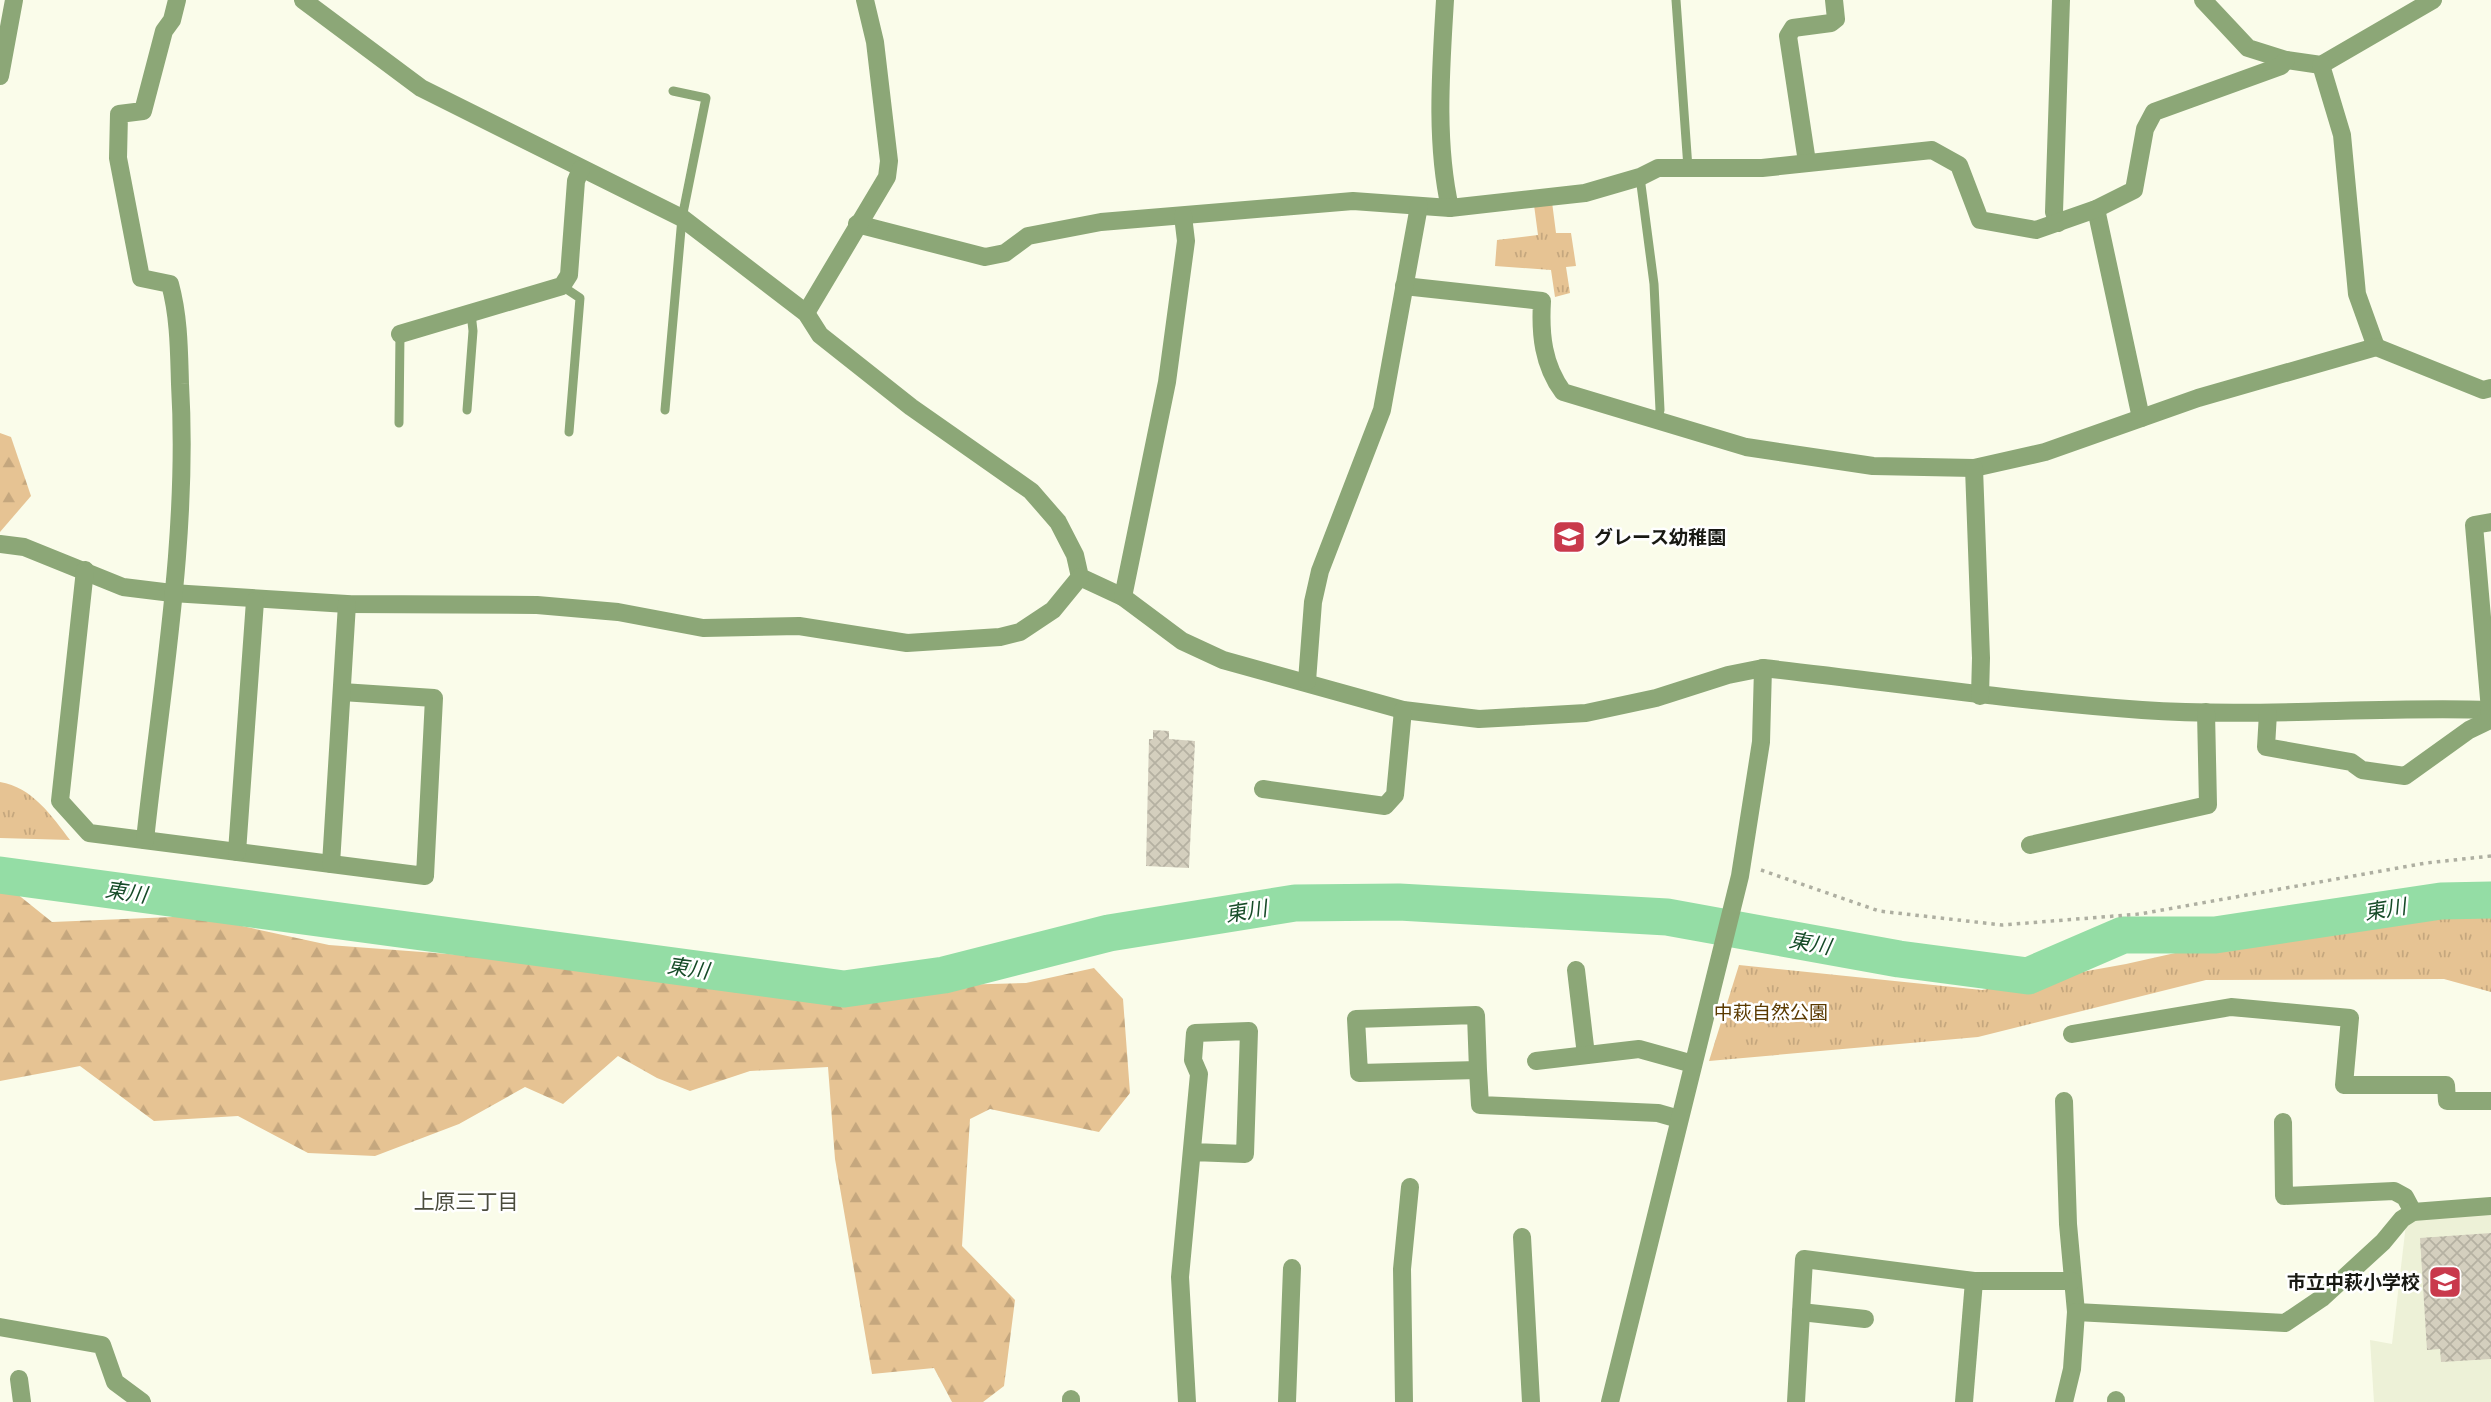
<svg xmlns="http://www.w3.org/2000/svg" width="2491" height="1402" viewBox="0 0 2491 1402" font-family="Figtree,'Noto Sans JP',sans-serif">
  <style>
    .built { fill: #edf1d7 }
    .forest { fill: url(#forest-firs) }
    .park { fill: url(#park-tufts) }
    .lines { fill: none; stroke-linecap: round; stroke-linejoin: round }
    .river { stroke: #94dda5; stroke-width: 37 }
    .building { fill: url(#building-cross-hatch) }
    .path { stroke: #aeafa1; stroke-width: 3.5; stroke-dasharray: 3.5 5; stroke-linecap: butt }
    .service { stroke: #8ca777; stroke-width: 9 }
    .minor { stroke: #8ca777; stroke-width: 18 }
    .tertiary { stroke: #8ca777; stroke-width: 18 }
    .labels { text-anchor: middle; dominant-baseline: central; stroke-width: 5; stroke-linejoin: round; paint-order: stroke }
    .poi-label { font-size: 19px; font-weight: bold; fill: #181913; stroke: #fff; text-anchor: start }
    .park-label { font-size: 19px; fill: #5b3a00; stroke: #fff }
    .water-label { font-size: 21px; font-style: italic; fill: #164b28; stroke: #fff }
    .neighbourhood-label { font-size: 21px; fill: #4a4c3d; stroke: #fff }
  </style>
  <defs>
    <pattern id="forest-firs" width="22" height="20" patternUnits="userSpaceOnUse" patternTransform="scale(1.75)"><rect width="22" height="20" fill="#e6c393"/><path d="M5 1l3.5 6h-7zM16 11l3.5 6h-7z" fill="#c5a77e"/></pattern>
    <pattern id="park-tufts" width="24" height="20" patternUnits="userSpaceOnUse" patternTransform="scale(1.75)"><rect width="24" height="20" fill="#e6c393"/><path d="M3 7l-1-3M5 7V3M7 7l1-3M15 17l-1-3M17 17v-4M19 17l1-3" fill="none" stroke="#c5a77e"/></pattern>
    <pattern id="building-cross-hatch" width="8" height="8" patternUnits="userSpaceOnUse" patternTransform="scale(1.75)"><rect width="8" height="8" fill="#d4cfbe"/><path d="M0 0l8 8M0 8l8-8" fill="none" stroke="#b5b1a2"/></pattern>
  </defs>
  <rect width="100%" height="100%" fill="#fafcea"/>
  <polygon class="built" points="2491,1212 2491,1402 2374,1402 2370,1340 2392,1344 2406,1224 2415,1217"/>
  <g class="forest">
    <polygon points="0,433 11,437 31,496 0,532"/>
    <polygon points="6,885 52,922 196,916 329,945 475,956 775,990 1026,983 1094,968 1123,999 1130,1093 1099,1132 990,1109 970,1119 962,1246 1015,1300 1004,1386 983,1402 952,1402 934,1368 872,1374 835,1159 828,1067 750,1071 690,1091 657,1078 618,1056 563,1104 525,1087 459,1124 375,1156 308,1153 238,1116 154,1121 80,1066 0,1081 0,886"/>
  </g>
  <g class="park">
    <polygon points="1552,202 1556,233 1571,233 1576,266 1566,267 1570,293 1555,297 1551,270 1495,266 1497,240 1538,235 1534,205"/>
    <path d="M0 782C32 787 52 816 70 840L0 838Z"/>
    <polygon points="2444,914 2491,914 2491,992 2444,979 2206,980 1978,1037 1709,1061 1739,965 1982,990 2126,964 2269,932"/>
  </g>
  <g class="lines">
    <polyline class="river" points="0,875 844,989 944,975 1109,933 1295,903 1399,902 1667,917 1899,959 2028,976 2123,935 2215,935 2441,901 2491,900"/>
  </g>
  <g class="building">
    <polygon points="1153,730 1169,731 1169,739 1195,741 1189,868 1146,866 1149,739 1153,739"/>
    <polygon points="2491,1233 2491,1359 2441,1362 2440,1349 2427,1350 2420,1238"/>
  </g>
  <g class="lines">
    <polyline class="path" points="1761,870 1879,911 2002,925 2140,914 2426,863 2491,856"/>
    <g class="service">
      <polyline points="1676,0 1688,168"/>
      <polyline points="1640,177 1654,284 1660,410 1657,421"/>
      <polyline points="562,286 580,298 569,432"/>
      <polyline points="467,410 473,331 471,313"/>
      <polyline points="665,410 682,218 706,98 673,91"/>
      <polyline points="399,423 400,334"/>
    </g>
    <g class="minor">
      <path d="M303 0 421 88 682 218 806 313 820 335 911 407 1031 491 1058 522 1075 555 1080 577 1123 597 1182 641 1223 660 1403 710 1479 719 1586 713 1656 698 1728 675 1763 668C1890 682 2015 701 2142 710 2258 718 2375 706 2491 710"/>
      <path d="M1445 0C1441 68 1435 141 1450 208"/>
      <polyline points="2203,0 2248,48 2286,60 2321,65 2433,0"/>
      <polyline points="2321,65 2342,135 2357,294 2376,347"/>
      <polyline points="1807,162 1788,36 1793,28 1831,23 1836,19 1834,0"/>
      <polyline points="2096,209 2141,418"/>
      <polyline points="2058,223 2054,212 2061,0"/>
      <polyline points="857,224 985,257 1005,253 1028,236 1101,222 1353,201 1450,208 1585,193 1640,177 1658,168 1762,168 1932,150 1959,165 1980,220 2036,230 2096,209 2134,190 2145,129 2154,112 2281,66 2286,60"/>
      <path d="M1404 286 1542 301C1540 334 1543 365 1563 392L1746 447 1873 466 1974 468 2045 452 2198 398 2376 347 2483 390 2491 388"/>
      <polyline points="806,313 887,177 889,161 875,42 865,0"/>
      <polyline points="400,334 562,286 569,275 576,181 581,169"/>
      <polyline points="1974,468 1981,658 1980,696"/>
      <polyline points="0,544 24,547 123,587 172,593 347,604 537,605 618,612 703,628 799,626 907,643 1000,637 1020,632 1053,610 1080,577"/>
      <polyline points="85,570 60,801 89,833 425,876 434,698 342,692"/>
      <polyline points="1123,597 1167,382 1186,241 1183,216"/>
      <polyline points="1307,681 1313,602 1320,571 1382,410 1419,206"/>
      <polyline points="2268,713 2266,747 2351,762 2362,770 2405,776 2469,730 2488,721 2490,710 2474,525 2491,522"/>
      <polyline points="1263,789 1385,806 1395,795 1403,710"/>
      <path d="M145 840C161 690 189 535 180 384 179 351 179 317 170 284L141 278 118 158 119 114 143 111 164 31 172 20 177 0"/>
      <polyline points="2030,845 2208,805 2206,712"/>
      <polyline points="237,852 255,601"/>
      <polyline points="331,864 347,604"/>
      <polyline points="1576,970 1586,1055"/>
      <polyline points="2072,1034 2231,1007 2350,1018 2344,1085 2446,1085 2447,1101 2491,1101"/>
      <polyline points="1536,1061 1639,1049 1693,1064"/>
      <polyline points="1478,1070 1476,1015 1356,1019 1359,1073 1478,1070 1480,1105 1658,1113 1679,1119"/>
      <polyline points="2064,1101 2068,1224 2076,1312"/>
      <polyline points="2283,1122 2284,1196 2394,1191 2405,1197 2413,1212"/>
      <polyline points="1522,1237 1531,1402"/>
      <polyline points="1801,1312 1865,1319"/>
      <polyline points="0,1327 102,1345 115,1382 142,1402"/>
      <polyline points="19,1379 22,1402"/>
      <polyline points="1071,1402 1071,1399"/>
      <polyline points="1187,1402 1180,1277 1199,1074 1193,1060 1195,1033 1249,1031 1245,1154 1192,1152"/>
      <polyline points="1287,1402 1292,1268"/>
      <polyline points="1404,1402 1402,1269 1410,1187"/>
      <polyline points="1796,1402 1804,1259 1974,1281 2072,1281"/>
      <polyline points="1964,1402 1974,1281"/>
      <polyline points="2064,1402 2072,1369 2076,1312 2285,1323 2322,1298 2383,1242 2402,1219 2413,1212 2491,1206"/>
      <polyline points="2116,1402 2116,1400"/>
    </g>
    <g class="tertiary">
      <polyline points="0,76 14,0"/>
      <polyline points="1610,1402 1740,876 1761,742 1763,668"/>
    </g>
  </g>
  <defs>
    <symbol id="school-square" viewBox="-11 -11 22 22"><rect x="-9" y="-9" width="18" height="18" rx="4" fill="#c9394c" stroke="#fff"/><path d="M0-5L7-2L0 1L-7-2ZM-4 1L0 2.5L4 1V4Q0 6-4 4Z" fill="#fff"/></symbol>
  </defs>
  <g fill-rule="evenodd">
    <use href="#school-square" x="1550" y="518" width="38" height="38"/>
    <use href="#school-square" x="2426" y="1263" width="38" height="38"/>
  </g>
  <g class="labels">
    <g class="poi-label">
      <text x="1594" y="537">グレース幼稚園</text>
      <text x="2420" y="1282" text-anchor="end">市立中萩小学校</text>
    </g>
    <g class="park-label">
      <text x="1771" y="1012">中萩自然公園</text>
    </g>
    <g class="water-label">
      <text transform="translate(126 892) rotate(8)">東川</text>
      <text transform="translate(2385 909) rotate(-9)">東川</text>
      <text transform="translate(1246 911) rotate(-9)">東川</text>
      <text transform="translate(1810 943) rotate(10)">東川</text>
      <text transform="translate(688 968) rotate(8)">東川</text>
    </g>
    <g class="neighbourhood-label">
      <text x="466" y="1201">上原三丁目</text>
    </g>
  </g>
</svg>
